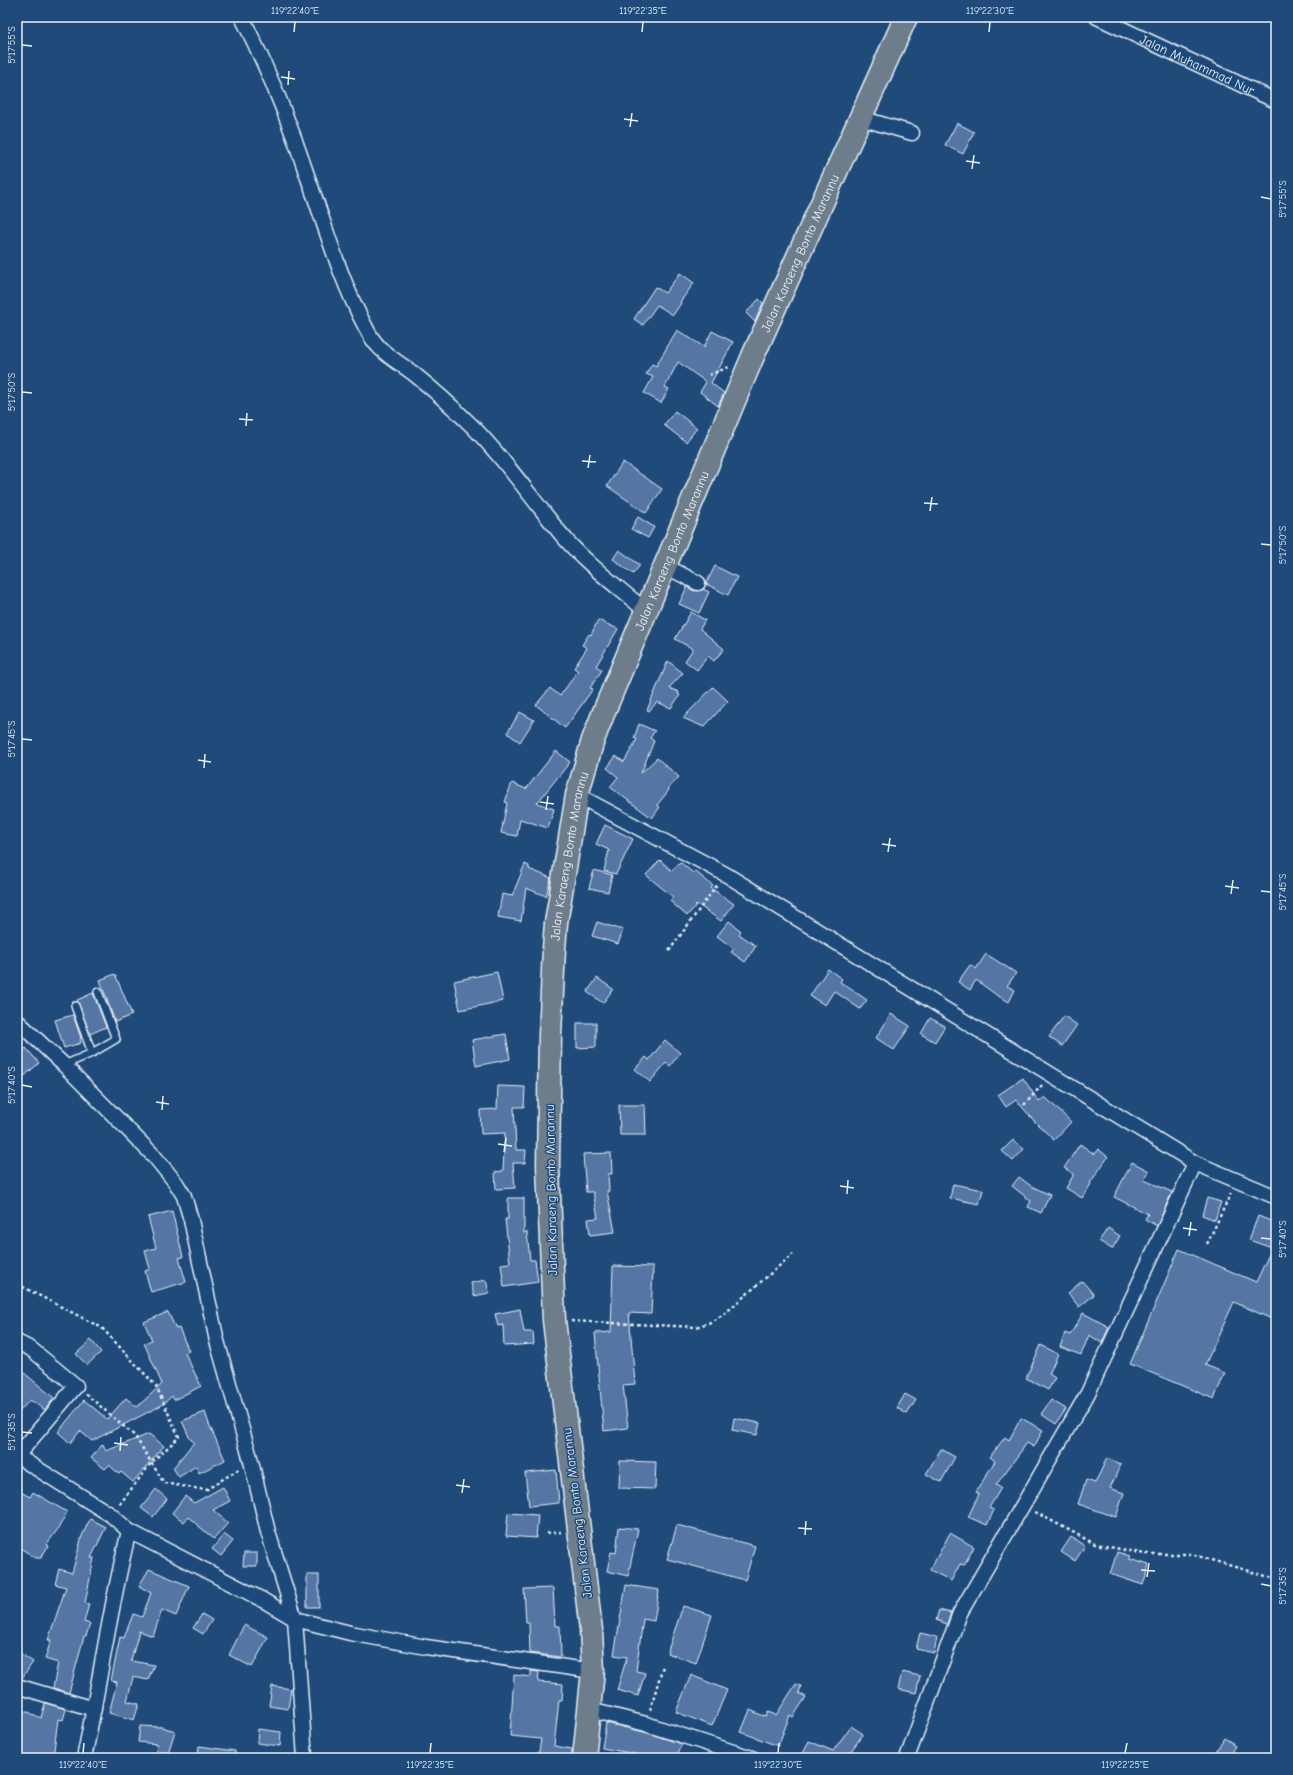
<svg xmlns="http://www.w3.org/2000/svg" width="1293" height="1775" viewBox="0 0 1293 1775" font-family="'Comic Neue',sans-serif">
  <style>
    .building { fill: #5474a4; stroke: #e8f1f8 }
    .lines { fill: none; stroke-linecap: round; stroke-linejoin: round }
    .lane-casing { stroke: #e8f1f8; stroke-width: 10 }
    .street-casing { stroke: #e8f1f8; stroke-width: 17 }
    .primary-casing { stroke: #e8f1f8; stroke-width: 25 }
    .path { stroke: #e8f1f8; stroke-width: 2.5; stroke-dasharray: 3 3; stroke-linecap: butt }
    .lane { stroke: #1f4a7a; stroke-width: 7 }
    .street { stroke: #1f4a7a; stroke-width: 14 }
    .primary { stroke: #6d7d8c; stroke-width: 22 }
    .ticks { fill: none; stroke: #e8f1f8; stroke-width: 1.5 }
    .labels { text-anchor: middle; dominant-baseline: central; stroke-width: 3; stroke-linejoin: round; paint-order: stroke }
    .street-label { font-size: 13px; fill: #e8f1f8; stroke: #1f4a7a }
    .neatline { fill: none; stroke: #e8f1f8; stroke-width: 1.5 }
    .ticks-label { font-size: 10px; text-anchor: middle; fill: #e8f1f8 }
  </style>
  <rect width="100%" height="100%" fill="#1f4a7a"/>
  <filter id="ink" filterUnits="userSpaceOnUse"><feTurbulence type="fractalNoise" baseFrequency=".025" numOctaves="2"/><feDisplacementMap in="SourceGraphic" scale="8" xChannelSelector="R" yChannelSelector="G"/><feConvolveMatrix kernelMatrix="1 2 1 2 8 2 1 2 1" color-interpolation-filters="sRGB"/></filter>
  <g filter="url(#ink)">
    <g class="building">
      <polygon points="957,123 974,132 963,154 945,145"/>
      <polygon points="680,273 694,283 680,302 681,303 673,315 657,305 643,325 634,319 655,287 665,293"/>
      <polygon points="759,299 763,303 755,322 746,313"/>
      <polygon points="677,330 704,347 712,331 733,342 711,383 724,393 718,406 700,392 706,382 678,362 665,387 669,389 661,403 644,393 653,377 646,374 652,364 656,366"/>
      <polygon points="675,411 697,428 686,442 664,425"/>
      <polygon points="623,462 662,489 646,513 607,486"/>
      <polygon points="638,517 654,527 648,538 631,529"/>
      <polygon points="619,550 640,565 633,574 613,559"/>
      <polygon points="715,566 737,577 728,595 706,584"/>
      <polygon points="687,587 694,591 703,589 709,592 699,613 679,604"/>
      <polygon points="691,612 705,620 700,629 724,649 714,661 708,656 697,670 685,661 693,649 675,639"/>
      <polygon points="598,620 618,629 596,666 602,670 590,688 593,689 565,728 536,705 550,688 560,696 578,671 574,668 587,648 582,645 589,634 591,635"/>
      <polygon points="668,661 683,673 669,688 679,692 678,694 680,695 671,708 657,702 649,711 647,710"/>
      <polygon points="713,687 728,701 704,727 683,718"/>
      <polygon points="520,712 534,720 520,742 507,733"/>
      <polygon points="639,724 655,731 650,738 654,741 641,773 657,758 679,777 668,789 669,790 657,805 660,807 652,818 610,787 618,777 607,768 616,756 624,762 637,739 634,738"/>
      <polygon points="556,751 570,762 537,803 554,809 548,828 520,819 517,836 501,833 507,803 505,802 512,783 526,789"/>
      <polygon points="605,825 633,839 616,874 604,871 609,850 596,844"/>
      <polygon points="660,860 672,871 680,862 693,873 695,871 713,886 711,888 734,904 721,921 697,904 687,916 670,901 673,897 646,875"/>
      <polygon points="525,864 529,866 529,869 551,878 546,896 526,888 521,921 498,917 502,894 512,896"/>
      <polygon points="594,870 612,875 608,892 589,888"/>
      <polygon points="729,921 741,931 739,934 756,946 745,962 731,952 734,949 717,936"/>
      <polygon points="597,922 623,930 618,944 592,936"/>
      <polygon points="986,954 1016,973 1007,986 1015,990 1009,1002 995,994 976,980 970,990 958,982 970,965 976,969"/>
      <polygon points="828,969 842,979 840,982 867,1000 860,1009 834,991 825,1005 810,996"/>
      <polygon points="497,972 503,1001 460,1010 454,981"/>
      <polygon points="115,974 132,1015 115,1022 100,980"/>
      <polygon points="597,978 613,989 603,1003 587,992"/>
      <polygon points="93,993 106,1027 90,1034 77,1000"/>
      <polygon points="891,1014 910,1026 894,1050 876,1038"/>
      <polygon points="73,1015 81,1038 80,1039 81,1043 64,1048 55,1020"/>
      <polygon points="1064,1016 1077,1025 1062,1046 1049,1037"/>
      <polygon points="930,1018 945,1026 935,1042 921,1034"/>
      <polygon points="577,1023 596,1023 596,1047 577,1048"/>
      <polygon points="506,1034 510,1059 476,1066 472,1040"/>
      <polygon points="665,1040 680,1053 670,1066 666,1063 650,1082 635,1069 646,1057 649,1060"/>
      <polygon points="26,1048 39,1063 22,1078 17,1071 17,1056"/>
      <polygon points="1023,1078 1039,1102 1045,1097 1071,1122 1054,1140 1036,1123 1016,1100 1006,1107 998,1095"/>
      <polygon points="498,1086 525,1087 524,1107 514,1107 516,1150 526,1150 525,1163 513,1163 515,1188 496,1189 495,1172 503,1171 505,1133 481,1134 480,1110 497,1109"/>
      <polygon points="619,1105 645,1105 646,1135 620,1135"/>
      <polygon points="1013,1140 1024,1149 1013,1161 1002,1151"/>
      <polygon points="1080,1144 1094,1154 1098,1149 1108,1157 1090,1183 1091,1184 1082,1198 1066,1188 1074,1174 1064,1168"/>
      <polygon points="611,1153 612,1174 608,1174 609,1191 607,1191 615,1232 590,1235 588,1219 598,1218 593,1192 586,1192 583,1154"/>
      <polygon points="1132,1162 1149,1171 1144,1180 1172,1192 1157,1226 1145,1219 1148,1214 1114,1197"/>
      <polygon points="1019,1177 1031,1186 1050,1195 1041,1213 1028,1207 1031,1201 1012,1186"/>
      <polygon points="953,1184 983,1190 979,1204 950,1198"/>
      <polygon points="508,1198 524,1198 524,1233 527,1232 530,1260 535,1260 538,1282 504,1287 501,1264 510,1263 505,1219 508,1219"/>
      <polygon points="1207,1198 1221,1202 1215,1220 1202,1215"/>
      <polygon points="172,1211 183,1257 179,1258 186,1282 151,1292 145,1271 150,1269 145,1251 156,1248 148,1217"/>
      <polygon points="1258,1216 1276,1223 1276,1321 1234,1302 1205,1365 1225,1373 1214,1399 1130,1364 1179,1249 1256,1282 1272,1248 1249,1240"/>
      <polygon points="1108,1228 1120,1236 1112,1249 1099,1241"/>
      <polygon points="613,1266 653,1267 651,1314 629,1313 635,1384 623,1385 628,1428 604,1431 595,1333 611,1332"/>
      <polygon points="486,1280 489,1293 474,1296 471,1283"/>
      <polygon points="1082,1281 1094,1295 1079,1307 1068,1293"/>
      <polygon points="520,1309 524,1332 533,1332 534,1344 504,1346 503,1325 498,1326 495,1314"/>
      <polygon points="168,1312 176,1329 179,1328 189,1351 185,1353 201,1386 174,1400 172,1396 162,1405 92,1441 80,1431 70,1443 58,1432 84,1400 107,1419 126,1398 137,1407 162,1384 144,1343 152,1340 144,1322"/>
      <polygon points="1083,1313 1109,1327 1102,1343 1089,1335 1081,1355 1060,1347 1065,1333 1070,1335"/>
      <polygon points="91,1340 101,1352 87,1365 76,1354"/>
      <polygon points="1041,1345 1058,1354 1049,1374 1055,1378 1048,1390 1026,1378"/>
      <polygon points="17,1367 54,1398 45,1410 30,1400 17,1414"/>
      <polygon points="905,1394 916,1400 907,1414 897,1408"/>
      <polygon points="1051,1400 1066,1409 1056,1424 1041,1414"/>
      <polygon points="205,1412 209,1424 225,1460 199,1473 196,1466 179,1477 173,1468 194,1442 190,1439 182,1421"/>
      <polygon points="734,1418 760,1423 757,1435 732,1430"/>
      <polygon points="1021,1418 1043,1430 1034,1447 1027,1443 996,1485 1001,1488 989,1508 994,1510 987,1525 968,1517 979,1494 976,1492 995,1461 990,1457 1005,1437 1009,1440"/>
      <polygon points="149,1434 164,1446 133,1482 121,1472 119,1474 109,1465 105,1469 91,1458 103,1444 106,1451"/>
      <polygon points="941,1449 955,1457 941,1482 926,1474"/>
      <polygon points="1107,1458 1121,1464 1110,1488 1124,1493 1116,1517 1078,1504 1086,1480 1095,1483"/>
      <polygon points="620,1461 656,1462 655,1489 619,1488"/>
      <polygon points="556,1470 559,1503 529,1506 525,1473"/>
      <polygon points="223,1487 230,1501 213,1510 228,1523 214,1539 188,1517 184,1522 172,1513 185,1496 194,1503"/>
      <polygon points="156,1489 167,1499 153,1517 141,1508"/>
      <polygon points="17,1490 30,1497 33,1492 67,1512 58,1529 46,1545 48,1546 41,1558 36,1558 17,1546"/>
      <polygon points="508,1513 538,1515 536,1538 506,1536"/>
      <polygon points="90,1519 106,1527 91,1558 94,1558 85,1603 89,1604 84,1622 90,1624 86,1636 84,1636 69,1693 53,1688 58,1663 45,1659 51,1640 48,1640 66,1587 55,1584 59,1569 72,1573 82,1536"/>
      <polygon points="677,1525 755,1546 745,1580 667,1559"/>
      <polygon points="619,1527 638,1529 628,1576 607,1571 611,1552 616,1553"/>
      <polygon points="950,1533 974,1547 964,1565 960,1564 951,1581 930,1570"/>
      <polygon points="224,1534 233,1541 221,1556 212,1549"/>
      <polygon points="1071,1537 1085,1546 1075,1561 1061,1552"/>
      <polygon points="1117,1552 1130,1556 1129,1559 1149,1565 1143,1585 1110,1574"/>
      <polygon points="244,1553 257,1553 257,1566 243,1566"/>
      <polygon points="149,1569 189,1586 176,1616 162,1610 153,1636 139,1631 131,1661 154,1665 148,1680 133,1677 127,1701 139,1704 134,1720 109,1713 117,1682 111,1681 120,1637 124,1638 133,1614 142,1617 151,1593 139,1586"/>
      <rect x="307" y="1575" width="12" height="32"/>
      <polygon points="626,1585 659,1590 654,1621 643,1619 636,1671 645,1673 638,1696 617,1690 627,1657 614,1655"/>
      <polygon points="553,1588 555,1626 560,1626 561,1657 530,1653 529,1622 526,1622 524,1589"/>
      <polygon points="683,1606 712,1615 696,1663 667,1653"/>
      <polygon points="939,1610 951,1613 947,1624 936,1620"/>
      <polygon points="202,1614 212,1620 203,1634 193,1628"/>
      <polygon points="244,1625 268,1637 252,1667 229,1655"/>
      <polygon points="920,1633 937,1637 934,1653 916,1649"/>
      <polygon points="17,1651 33,1662 22,1678 17,1678"/>
      <polygon points="531,1671 539,1672 538,1682 563,1684 562,1700 559,1700 554,1746 572,1749 572,1758 538,1758 541,1739 510,1736 514,1675 531,1677"/>
      <polygon points="902,1672 920,1676 916,1693 898,1689"/>
      <polygon points="691,1675 727,1690 712,1726 676,1712"/>
      <polygon points="796,1684 801,1686 799,1693 806,1697 793,1717 790,1715 778,1746 741,1732 750,1710 766,1717 768,1712 776,1715"/>
      <polygon points="272,1686 291,1689 288,1709 269,1706"/>
      <polygon points="45,1703 66,1709 63,1720 58,1719 53,1758 17,1758 17,1707 41,1718"/>
      <polygon points="606,1723 644,1732 682,1744 676,1758 634,1758 636,1754 602,1748"/>
      <polygon points="140,1726 162,1727 175,1731 168,1753 156,1750 157,1744 138,1742"/>
      <polygon points="851,1726 863,1734 847,1757 849,1758 801,1758 809,1741 833,1751"/>
      <polygon points="258,1729 281,1732 280,1746 257,1743"/>
      <polygon points="1224,1738 1236,1745 1228,1758 1224,1758 1215,1753"/>
      <polygon points="199,1746 235,1751 235,1758 198,1758"/>
    </g>
    <g class="lines">
      <defs>
        <g id="lane">
          <polyline points="75,1006 92,1053"/>
          <polyline points="64,1065 92,1053 116,1039 98,992"/>
        </g>
        <g id="street">
          <path d="M242 17C268 69 290 123 308 178 326 228 340 279 365 326 378 353 392 357 414 374 434 390 454 408 472 426 505 459 532 499 561 534 585 563 618 587 646 611"/>
          <path id="s1" d="M1097 17 1276 101"/>
          <polyline points="860,118 912,133"/>
          <polyline points="665,566 698,583"/>
          <polyline points="577,795 725,874 1195,1163 1276,1197"/>
          <polyline points="17,1021 64,1065 154,1156 176,1183 184,1196 191,1220 217,1341 251,1461 268,1532 295,1619 305,1758"/>
          <polyline points="17,1342 31,1349 76,1386 17,1456"/>
          <polyline points="17,1456 111,1515 129,1531 261,1599 295,1619 350,1633 426,1647 593,1671"/>
          <polyline points="17,1686 94,1709"/>
          <polyline points="590,1710 646,1724 752,1758"/>
          <path d="M84 1758C100 1682 110 1606 129 1531"/>
          <polyline points="907,1758 960,1613 1088,1393 1195,1163"/>
        </g>
        <g id="primary">
          <path id="s2" d="M584 1758 593 1671 591 1630 554 1320 548 1165 550 1035 554 949 556 923 577 795 593 740 605 709 753 356 906 17"/>
        </g>
      </defs>
      <use href="#lane" class="lane-casing"/>
      <use href="#street" class="street-casing"/>
      <use href="#primary" class="primary-casing"/>
      <g class="path">
        <polyline points="709,375 729,367"/>
        <polyline points="669,951 717,885"/>
        <polyline points="1024,1105 1043,1084"/>
        <polyline points="1207,1244 1231,1193"/>
        <polyline points="17,1284 102,1328 156,1386 179,1437 152,1462 119,1505"/>
        <polyline points="571,1321 696,1327 711,1322 724,1314 793,1254"/>
        <polyline points="86,1394 135,1436 164,1483 206,1490 239,1469"/>
        <polyline points="1035,1512 1095,1544 1145,1554 1191,1554 1276,1579"/>
        <polyline points="547,1533 561,1532"/>
        <polyline points="650,1710 663,1666"/>
      </g>
      <use href="#lane" class="lane"/>
      <use href="#street" class="street"/>
      <use href="#primary" class="primary"/>
    </g>
  </g>
  <path class="ticks" d="M294 32 295 22M642 32 643 22M989 32 990 22M22 45 32 46M281 77 295 79M288 85 289 71M624 119 638 121M630 127 632 113M966 161 980 163M972 169 974 155M1261 197 1271 199M22 392 32 393M239 419 253 420M246 426 247 413M582 461 596 462M588 468 590 455M924 503 938 504M930 511 932 497M1261 544 1271 545M22 739 32 740M198 760 211 762M204 768 205 754M540 802 554 804M546 810 548 796M882 844 896 846M888 852 890 838M1225 886 1239 888M1261 891 1271 892M1231 894 1233 880M22 1085 32 1087M156 1102 169 1104M162 1110 163 1096M498 1144 512 1146M504 1152 506 1138M840 1186 854 1188M847 1194 848 1180M1183 1228 1197 1230M1189 1236 1191 1222M1261 1238 1271 1239M22 1432 32 1433M114 1443 128 1445M120 1451 121 1437M456 1485 470 1487M462 1493 464 1479M798 1528 812 1529M805 1535 806 1521M1141 1570 1155 1571M1147 1577 1149 1563M1261 1584 1271 1586M83 1753 84 1743M430 1753 431 1743M778 1753 779 1743M1125 1753 1127 1743"/>
  <g class="labels">
    <g class="street-label">
      <text stroke="none"><textPath href="#s1" startOffset="111">Jalan Muhammad Nur</textPath></text>
      <text stroke="none"><textPath href="#s2" startOffset="1554">Jalan Karaeng Bonto Marannu</textPath></text>
      <text stroke="none"><textPath href="#s2" startOffset="1230">Jalan Karaeng Bonto Marannu</textPath></text>
      <text stroke="none"><textPath href="#s2" startOffset="906">Jalan Karaeng Bonto Marannu</textPath></text>
      <text transform="translate(551 1190) rotate(-91)">Jalan Karaeng Bonto Marannu</text>
      <text transform="translate(577 1513) rotate(-97)">Jalan Karaeng Bonto Marannu</text>
    </g>
  </g>
  <rect width="1293" height="1775" fill="none" stroke="#1f4a7a" stroke-width="44"/>
  <rect x="22" y="22" width="1249" height="1731" class="neatline"/>
  <g class="ticks-label">
    <text x="295" y="14">119°22'40"E</text>
    <text x="643" y="14">119°22'35"E</text>
    <text x="990" y="14">119°22'30"E</text>
    <text transform="translate(11 45) rotate(-90)" y="4">5°17'55"S</text>
    <text transform="translate(1282 199) rotate(-90)" y="4">5°17'55"S</text>
    <text transform="translate(11 392) rotate(-90)" y="4">5°17'50"S</text>
    <text transform="translate(1282 545) rotate(-90)" y="4">5°17'50"S</text>
    <text transform="translate(11 739) rotate(-90)" y="4">5°17'45"S</text>
    <text transform="translate(1282 892) rotate(-90)" y="4">5°17'45"S</text>
    <text transform="translate(11 1085) rotate(-90)" y="4">5°17'40"S</text>
    <text transform="translate(1282 1239) rotate(-90)" y="4">5°17'40"S</text>
    <text transform="translate(11 1432) rotate(-90)" y="4">5°17'35"S</text>
    <text transform="translate(1282 1586) rotate(-90)" y="4">5°17'35"S</text>
    <text x="83" y="1768">119°22'40"E</text>
    <text x="430" y="1768">119°22'35"E</text>
    <text x="778" y="1768">119°22'30"E</text>
    <text x="1125" y="1768">119°22'25"E</text>
  </g>
</svg>
